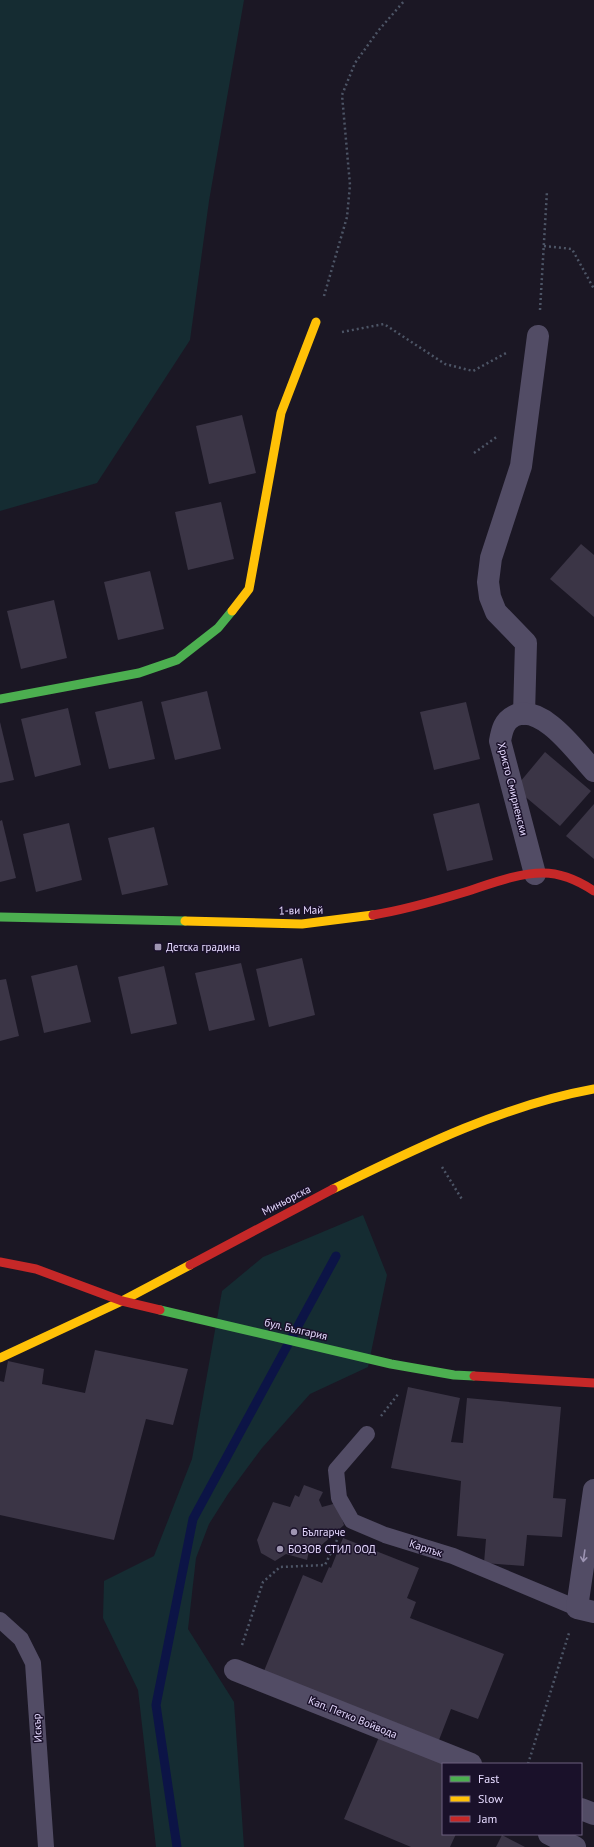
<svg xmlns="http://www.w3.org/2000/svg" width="594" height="1847" viewBox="0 0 594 1847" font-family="'PT Sans',sans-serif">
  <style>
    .green { fill: #152c32 }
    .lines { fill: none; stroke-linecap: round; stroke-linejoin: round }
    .stream { stroke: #0c1446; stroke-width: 9 }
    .building { fill: #3b3546 }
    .path { stroke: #4d5566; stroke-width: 2.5; stroke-dasharray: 2 3; stroke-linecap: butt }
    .lane { stroke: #524c65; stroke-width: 16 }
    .street { stroke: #524c65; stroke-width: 22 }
    .fast { stroke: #4caf50; stroke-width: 9 }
    .slow { stroke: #ffc107; stroke-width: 9 }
    .jam { stroke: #c62828; stroke-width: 9 }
    .oneway { stroke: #9c93b2 }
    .poi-dot { fill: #9f96b2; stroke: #1a112a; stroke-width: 1.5 }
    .labels { text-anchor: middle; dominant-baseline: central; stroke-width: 3; stroke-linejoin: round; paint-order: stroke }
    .street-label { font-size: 11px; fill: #e6daff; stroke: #1a112a }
    .poi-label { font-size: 11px; fill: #e6daff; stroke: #1a112a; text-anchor: start }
  </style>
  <rect width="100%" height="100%" fill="#1b1724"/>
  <g class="green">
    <polygon points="0,0 244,0 209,201 190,340 97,483 0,511"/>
    <polygon points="363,1215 387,1275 368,1367 310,1394 262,1448 228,1494 209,1524 196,1558 188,1629 234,1702 244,1847 156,1847 138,1690 103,1618 104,1581 154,1556 192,1459 222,1291 263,1257"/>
  </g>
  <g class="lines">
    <polyline class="stream" points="177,1847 156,1705 193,1519 336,1256"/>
  </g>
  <g class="building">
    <polygon points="242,415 256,473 209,484 196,426"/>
    <polygon points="221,502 234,559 188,570 175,512"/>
    <polygon points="581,544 594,555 594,617 550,579"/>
    <polygon points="150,571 164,629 118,640 104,582"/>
    <polygon points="54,600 67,658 21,669 7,611"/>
    <polygon points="207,691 221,749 175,760 161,702"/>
    <polygon points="142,701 155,759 109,769 95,712"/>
    <polygon points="466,702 480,759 434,770 420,712"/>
    <polygon points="68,708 81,765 35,777 21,719"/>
    <polygon points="0,722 14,780 0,783"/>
    <polygon points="545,752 591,791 560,826 515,788"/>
    <polygon points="479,803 493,860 447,871 433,814"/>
    <polygon points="594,804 594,859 566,836"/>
    <polygon points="2,820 16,878 0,882 0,821"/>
    <polygon points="69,823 82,880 36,892 23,834"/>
    <polygon points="154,827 168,885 122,895 108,838"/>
    <polygon points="302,958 315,1015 269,1027 256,969"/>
    <polygon points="241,963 255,1020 209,1031 195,973"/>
    <polygon points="77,965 91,1022 44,1033 31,976"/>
    <polygon points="164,966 177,1024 131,1034 118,977"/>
    <polygon points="6,979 19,1036 0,1041 0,980"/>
    <polygon points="95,1350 188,1369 173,1425 146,1419 114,1540 0,1515 0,1381 4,1382 8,1361 44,1369 42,1384 85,1393"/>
    <polygon points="408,1387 460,1398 451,1442 463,1443 467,1398 561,1407 553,1498 566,1499 562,1537 527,1535 524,1566 484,1563 486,1539 457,1536 461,1481 391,1468"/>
    <polygon points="304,1485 323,1492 319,1500 322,1507 337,1503 344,1525 316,1550 309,1551 307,1560 286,1554 275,1561 261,1553 257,1540 273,1502 290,1507 295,1495 299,1497"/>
    <polygon points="343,1538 419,1568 407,1598 416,1602 410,1618 504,1654 478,1719 451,1709 439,1740 264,1671 303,1575 322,1583 329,1567 331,1568"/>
    <polygon points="379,1737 443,1764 443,1834 456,1834 450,1847 411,1847 344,1819"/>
    <polygon points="502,1835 525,1847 496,1847"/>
  </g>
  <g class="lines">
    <g class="path">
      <polyline points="544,246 572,249 594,289"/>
      <polyline points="324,296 347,217 350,185 342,95 355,63 378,31 405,0"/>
      <polyline points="540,310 547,191"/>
      <polyline points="342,332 384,324 445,364 473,371 508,352"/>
      <polyline points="474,453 498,436"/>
      <polyline points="442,1167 463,1201"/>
      <polyline points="381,1416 399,1393"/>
      <polyline points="242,1645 263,1582 280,1567 325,1565 337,1540"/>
      <polyline points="528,1764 569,1633"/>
    </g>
    <g class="lane">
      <polyline points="367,1434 336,1470 339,1498 352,1521 385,1535 453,1556 577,1608"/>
      <polyline points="0,1620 21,1639 33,1663 46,1847"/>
    </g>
    <g class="street">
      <polyline points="524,714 526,643 496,612 490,597 488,582 491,558 521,466 538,336"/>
      <path d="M535 874 500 741C502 730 504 721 514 716 542 702 578 754 594 771"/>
      <polyline points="594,1490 577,1608 594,1612"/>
      <polyline points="235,1670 471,1764"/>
      <polyline points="581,1809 594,1814"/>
      <polyline points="549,1834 575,1847"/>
    </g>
    <g class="fast">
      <polyline points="0,699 139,673 177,660 218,628 232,611"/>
      <polyline points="0,917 185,921"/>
      <polyline points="160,1310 391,1364 454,1375 474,1376"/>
    </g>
    <g class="slow">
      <polyline points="232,611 249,589 281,413 316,322"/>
      <polyline points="185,921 302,924 373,915"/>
      <path d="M333 1189C417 1148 501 1106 594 1089"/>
      <polyline points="0,1358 122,1301 190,1265"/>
    </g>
    <g class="jam">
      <path d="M373 915C404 910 435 901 465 892 490 884 517 873 543 873 561 873 579 881 594 891"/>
      <polyline points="0,1262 36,1269 122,1301 160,1310"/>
      <polyline points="190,1265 333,1189"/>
      <polyline points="474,1376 594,1383"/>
    </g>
  </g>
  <defs><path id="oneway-shaft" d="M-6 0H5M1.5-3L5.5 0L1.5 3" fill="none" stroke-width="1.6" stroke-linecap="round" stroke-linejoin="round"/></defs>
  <use class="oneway" href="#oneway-shaft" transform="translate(584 1556) rotate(98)"/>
  <g class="poi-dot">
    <rect x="154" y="943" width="8" height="8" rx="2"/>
    <circle cx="294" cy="1532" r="4"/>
    <circle cx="280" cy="1549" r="4"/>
  </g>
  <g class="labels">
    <g class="street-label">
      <text transform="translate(513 789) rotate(76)">Христо Смирненски</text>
      <text transform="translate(301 910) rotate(-1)">1-ви Май</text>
      <text transform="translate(286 1200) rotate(-27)">Миньорска</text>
      <text transform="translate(296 1329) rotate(13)">бул. България</text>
      <text transform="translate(426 1548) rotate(18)">Карлък</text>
      <text transform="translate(353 1717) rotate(22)">Кап. Петко Войвода</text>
      <text transform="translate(37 1728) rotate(-94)">Искър</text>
    </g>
    <g class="poi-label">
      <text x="166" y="947">Детска градина</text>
      <text x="302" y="1532">Българче</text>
      <text x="288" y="1549">БОЗОВ СТИЛ ООД</text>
    </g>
  </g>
  <rect x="442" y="1763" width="140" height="72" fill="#1a112a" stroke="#6c617f"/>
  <rect x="450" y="1776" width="20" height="6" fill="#4caf50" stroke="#6c617f"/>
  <text x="478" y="1783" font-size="12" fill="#e6daff">Fast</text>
  <rect x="450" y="1796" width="20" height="6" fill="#ffc107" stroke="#6c617f"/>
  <text x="478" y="1803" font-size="12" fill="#e6daff">Slow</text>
  <rect x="450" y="1816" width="20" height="6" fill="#c62828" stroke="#6c617f"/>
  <text x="478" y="1823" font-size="12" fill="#e6daff">Jam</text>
</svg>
